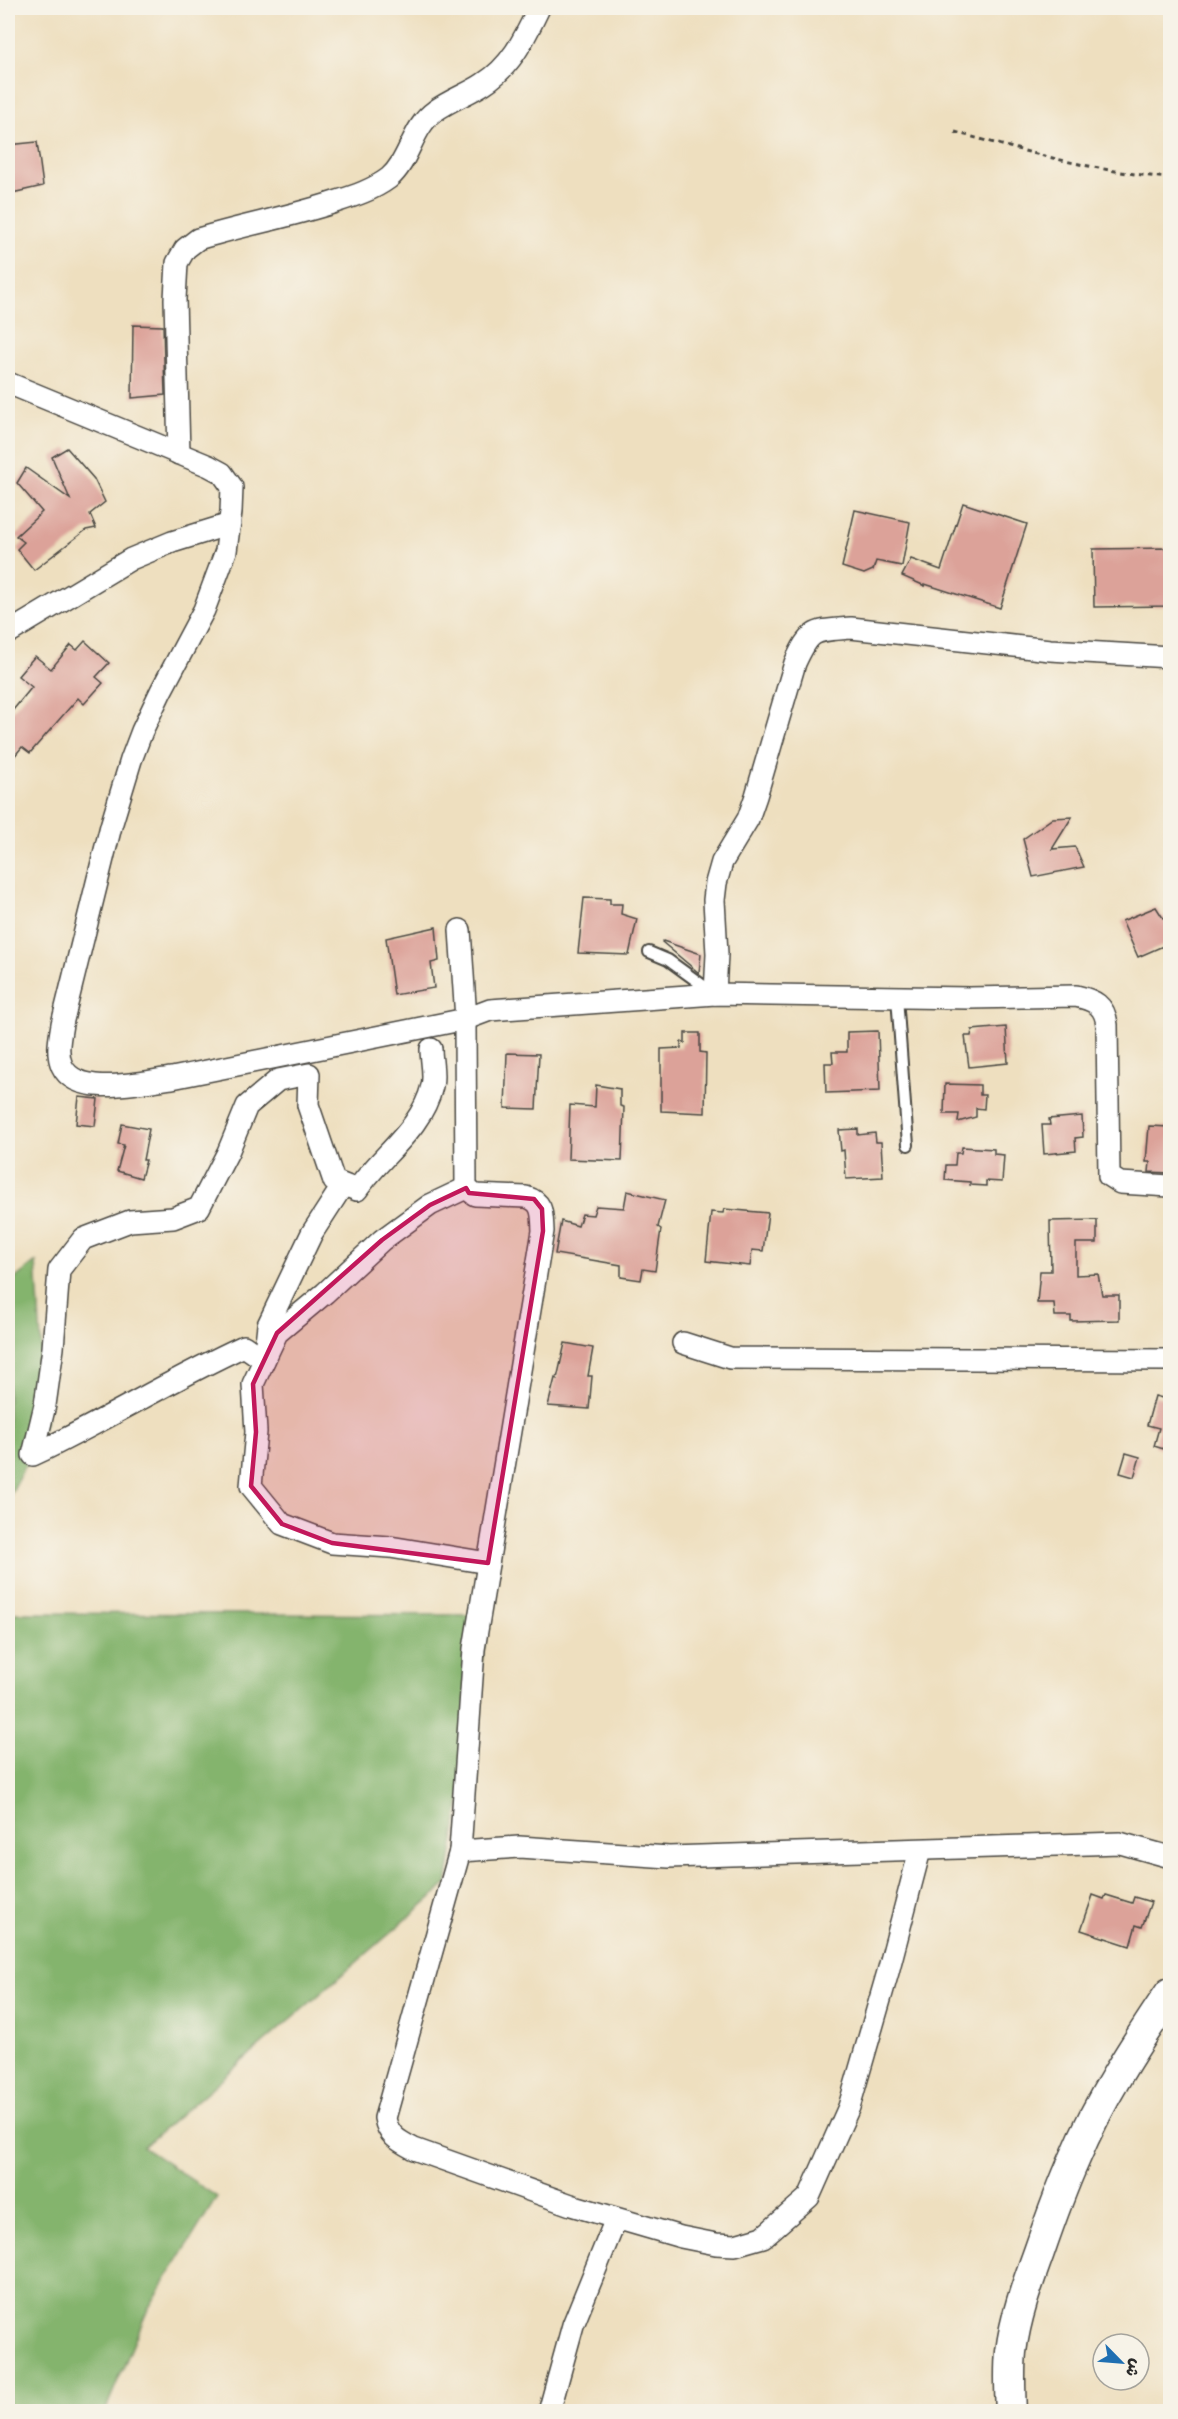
<svg xmlns="http://www.w3.org/2000/svg" width="1178" height="2419" viewBox="0 0 1178 2419" font-family="'Patrick Hand','Playpen Sans Arabic',sans-serif">
  <style>
    .forest { fill: #84b46d; stroke: #58704c; stroke-width: 1.5 }
    .building { fill: #dca299 }
    .lines { fill: none; stroke-linecap: round; stroke-linejoin: round }
    .service-casing { stroke: #484641; stroke-width: 14 }
    .minor-casing { stroke: #484641; stroke-width: 24 }
    .secondary-casing { stroke: #484641; stroke-width: 33 }
    .path { stroke: #484641; stroke-width: 3; stroke-dasharray: 4.5 4.5; stroke-linecap: butt }
    .service { stroke: #fff; stroke-width: 10 }
    .minor { stroke: #fff; stroke-width: 21 }
    .secondary { stroke: #fff; stroke-width: 30 }
    .marked { fill: #c2185b; fill-opacity: 0.2; stroke: #c2185b; stroke-width: 4.5; stroke-linejoin: round }
  </style>
  <rect width="100%" height="100%" fill="#f7f3e8"/>
  <filter id="ink" filterUnits="userSpaceOnUse"><feTurbulence type="fractalNoise" baseFrequency=".0167" numOctaves="2"/><feDisplacementMap in="SourceGraphic" scale="12" xChannelSelector="R" yChannelSelector="G"/><feConvolveMatrix kernelMatrix="1 2 1 2 8 2 1 2 1" color-interpolation-filters="sRGB"/></filter>
  <filter id="wash" filterUnits="userSpaceOnUse"><feTurbulence type="fractalNoise" baseFrequency=".008" numOctaves="4" result="noise"/><feDisplacementMap in="SourceGraphic" scale="24" xChannelSelector="R" yChannelSelector="G"/><feGaussianBlur stdDeviation="1.35" result="paint"/><feColorMatrix in="noise" values="0 0 0 0 0 0 0 0 0 0 0 0 0 0 0 0 0 1.4 0 .05"/><feComposite in="paint" operator="in"/></filter>
  <g filter="url(#wash)">
    <rect width="100%" height="100%" fill="#eedfbf"/>
    <g class="forest">
      <polygon points="36,1262 46,1421 8,1500 8,1284"/>
      <polygon points="8,1613 489,1615 447,1884 143,2147 217,2197 148,2309 105,2411 8,2412"/>
    </g>
    <g id="blocks">
      <g class="building">
        <polygon points="37,142 43,186 12,193 8,145"/>
        <polygon points="133,325 163,326 165,395 132,398"/>
        <polygon points="67,448 94,479 105,502 90,514 96,528 86,530 34,570 17,549 24,542 16,536 42,512 17,483 26,468 70,499 52,457"/>
        <polygon points="963,503 1027,524 1000,608 925,584 925,586 902,576 911,559 941,570"/>
        <polygon points="855,510 910,522 902,566 876,561 873,570 864,574 842,567"/>
        <polygon points="1170,548 1170,606 1094,607 1093,549"/>
        <polygon points="85,641 109,663 96,677 103,683 84,704 78,698 30,753 22,747 8,764 8,716 32,687 18,676 35,656 51,669 71,645 77,650"/>
        <polygon points="1072,817 1052,849 1075,847 1084,867 1033,877 1023,839 1053,818"/>
        <polygon points="584,898 610,899 610,904 622,904 621,914 637,919 629,955 578,953"/>
        <polygon points="1156,907 1163,918 1170,915 1170,943 1138,957 1122,921"/>
        <polygon points="436,927 439,961 431,963 434,988 394,995 386,938"/>
        <polygon points="663,941 701,954 699,973 662,942"/>
        <polygon points="1006,1027 1008,1063 969,1067 965,1036 971,1036 972,1030"/>
        <polygon points="878,1031 880,1091 826,1093 825,1063 833,1063 832,1052 847,1052 847,1032"/>
        <polygon points="685,1033 700,1033 700,1052 706,1053 705,1113 661,1111 661,1049 681,1048 681,1042 685,1043"/>
        <polygon points="507,1053 539,1054 536,1109 505,1108"/>
        <polygon points="945,1084 980,1085 980,1095 985,1095 984,1109 976,1108 976,1117 958,1122 959,1114 944,1114"/>
        <polygon points="596,1085 620,1089 620,1106 624,1107 622,1161 568,1159 570,1105 595,1107"/>
        <polygon points="79,1097 98,1099 95,1126 76,1124"/>
        <polygon points="1082,1116 1083,1137 1075,1138 1076,1151 1044,1154 1042,1125 1050,1125 1049,1119"/>
        <polygon points="122,1124 149,1129 143,1160 146,1160 141,1178 117,1171 124,1145 118,1144"/>
        <polygon points="1149,1126 1170,1127 1170,1173 1149,1172 1150,1162 1146,1162"/>
        <polygon points="858,1129 858,1135 875,1133 876,1142 881,1142 883,1177 846,1179 844,1150 841,1151 839,1130"/>
        <polygon points="962,1147 994,1149 994,1154 1004,1155 1002,1182 986,1181 986,1186 970,1185 970,1182 945,1180 946,1165 955,1165 956,1153 961,1153"/>
        <polygon points="627,1191 665,1200 658,1227 661,1229 655,1271 643,1269 641,1280 621,1277 621,1265 555,1254 561,1221 578,1226 582,1214 593,1215 596,1206 624,1208"/>
        <polygon points="724,1209 768,1213 763,1251 752,1250 750,1266 706,1261 711,1212 723,1213"/>
        <polygon points="1097,1220 1097,1243 1076,1243 1076,1275 1098,1274 1102,1295 1119,1295 1119,1320 1071,1321 1071,1316 1055,1316 1054,1303 1037,1303 1040,1271 1051,1271 1050,1221"/>
        <polygon points="565,1343 593,1348 588,1376 592,1376 589,1409 548,1406 555,1378 557,1379"/>
        <polygon points="1155,1396 1170,1400 1170,1451 1154,1446 1159,1428 1147,1425"/>
        <polygon points="1126,1453 1140,1457 1134,1477 1120,1473"/>
        <polygon points="1093,1895 1104,1899 1106,1895 1132,1903 1134,1897 1151,1902 1142,1927 1136,1925 1130,1946 1081,1930"/>
      </g>
    </g>
  </g>
  <g filter="url(#ink)">
    <use href="#blocks" fill-opacity="0" stroke="#484641" stroke-width="1.5"/>
    <g class="lines">
      <defs>
        <g id="service">
          <polyline points="649,952 668,960 712,992"/>
          <polyline points="897,997 908,1145"/>
        </g>
        <g id="minor">
          <path d="M8 383 209 466 222 473 232 487 231 512 226 551 204 610 161 691 142 731 131 760 111 826 62 1024C60 1037 56 1053 62 1066 77 1099 145 1081 172 1078L466 1019 465 1027 466 1188 475 1195 526 1197C544 1202 542 1215 543 1231L474 1649 460 1851 519 1847 669 1857 1120 1843 1170 1857"/>
          <path d="M179 454 175 299 177 263 185 249 198 239C243 225 290 217 335 202 354 196 373 190 389 178 410 160 412 127 435 111 450 100 468 94 483 84 512 66 525 37 539 8"/>
          <polyline points="8,633 131,559 172,542 230,524"/>
          <path d="M460 930 466 1019 490 1010 715 994 969 998 1076 996C1094 1000 1105 1005 1107 1025L1109 1176 1120 1183 1170 1186"/>
          <path d="M715 994 717 954 714 900 716 883 722 862 748 819 756 796 795 663C811 628 814 631 851 628L1050 650 1170 657"/>
          <path d="M343 1185 312 1233 268 1325 264 1360 244 1346C172 1379 105 1421 33 1455L45 1405 53 1348 59 1270 83 1239 130 1221 173 1218 199 1208 228 1152 247 1106 278 1080 309 1074 308 1105 334 1181 357 1190C381 1155 422 1129 432 1086 435 1075 431 1060 431 1049"/>
          <polyline points="466,1188 430,1205 382,1240 325,1293 277,1333 253,1384 256,1432 251,1486 282,1524 332,1543 390,1547 488,1563"/>
          <polyline points="683,1343 730,1358 1170,1360"/>
          <path d="M460 1851 385 2118C388 2136 399 2141 414 2149L571 2205 681 2237 716 2244 735 2245 763 2237 809 2197 849 2107 888 1972 920 1850"/>
          <polyline points="549,2412 573,2325 616,2219"/>
        </g>
        <path id="secondary" d="M1011 2412C1010 2392 1009 2372 1011 2352 1015 2318 1027 2285 1039 2252 1050 2220 1061 2189 1075 2158 1099 2100 1135 2045 1170 1993"/>
      </defs>
      <use href="#service" class="service-casing"/>
      <use href="#minor" class="minor-casing"/>
      <use href="#secondary" class="secondary-casing"/>
      <path class="path" d="M955 132C1026 152 1098 172 1170 178"/>
      <use href="#service" class="service"/>
      <use href="#minor" class="minor"/>
      <use href="#secondary" class="secondary"/>
    </g>
  </g>
  <path class="marked" d="M466 1188 469 1193 534 1199 542 1209 543 1231 488 1563 332 1543 282 1524 251 1486 256 1432 253 1384 277 1333 382 1240 430 1205Z"/>
  <rect width="1178" height="2419" fill="none" stroke="#f7f3e8" stroke-width="30"/>
  <g transform="translate(1121 2362) rotate(115)"><circle r="28" fill="#f7f3e8" stroke="#a5a39c" stroke-width="1.5"/>
  <path d="M0-4.5L10 22L0 15L-10 22Z" fill="#1f6fb2"/>
  <text y="-9" font-size="16" font-weight="bold" text-anchor="middle" fill="#2b2b2b">ش</text>
  </g>
</svg>
